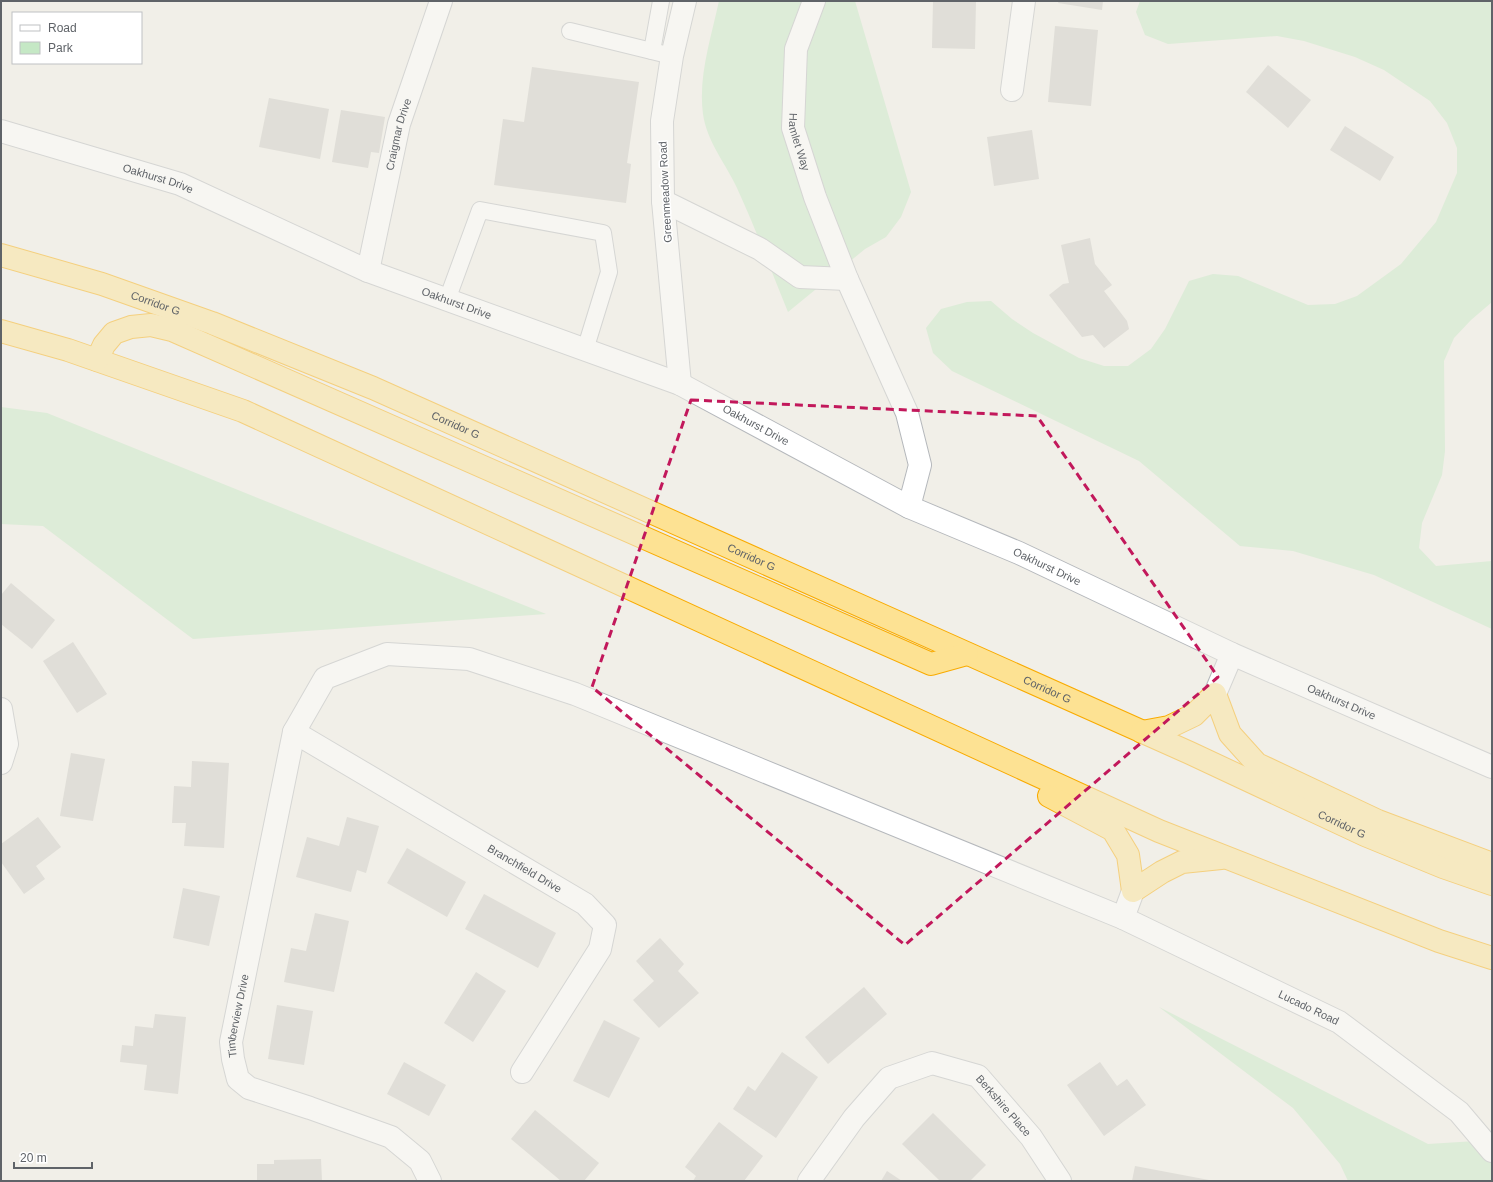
<svg xmlns="http://www.w3.org/2000/svg" width="1493" height="1182" viewBox="0 0 1493 1182" font-family="Helvetica,sans-serif">
  <style>
    .green { fill: #c5e8c5 }
    .building { fill: #cccac5 }
    .lines { fill: none; stroke-linecap: round; stroke-linejoin: round }
    .lane-casing { stroke: #b5b8bc; stroke-width: 18 }
    .street-casing { stroke: #b5b8bc; stroke-width: 24 }
    .highway-casing { stroke: #f9ab00; stroke-width: 24 }
    .lane { stroke: #fff; stroke-width: 16 }
    .street { stroke: #fff; stroke-width: 22 }
    .highway { stroke: #fde293; stroke-width: 22 }
    .marked { fill: none; stroke: #c2185b; stroke-width: 3; stroke-dasharray: 8 5; stroke-linejoin: round }
    .labels { text-anchor: middle; dominant-baseline: central; stroke-width: 3; stroke-linejoin: round; paint-order: stroke }
    .street-label { font-size: 11px; fill: #5f6368; stroke: #fff }
  </style>
  <rect width="100%" height="100%" fill="#f1efe8"/>
  <g class="green">
    <path d="M719 1H855L911 192 901 217 886 237 865 249 788 312C771 271 756 229 737 188 726 164 707 142 703 114 698 77 711 38 719 1Z"/>
    <polygon points="1140,1 1492,1 1492,302 1471,320 1454,338 1444,361 1445,451 1442,475 1422,523 1419,548 1436,566 1492,561 1492,629 1374,575 1293,551 1240,546 1139,461 952,371 933,353 926,328 941,309 967,302 991,301 1012,319 1033,333 1079,358 1104,366 1128,366 1151,349 1165,329 1189,281 1213,274 1238,276 1308,305 1335,304 1357,296 1401,264 1436,222 1457,173 1457,148 1447,123 1430,101 1384,70 1355,57 1304,41 1277,36 1168,44 1145,35 1136,12"/>
    <polygon points="1,407 47,413 546,614 193,639 43,526 1,524"/>
    <polygon points="1159,1007 1428,1144 1492,1140 1492,1181 1348,1181 1340,1164 1293,1108"/>
  </g>
  <g class="building">
    <polygon points="933,1 976,1 975,49 932,48"/>
    <polygon points="1059,1 1103,1 1102,10 1058,3"/>
    <polygon points="1055,26 1098,30 1091,106 1048,102"/>
    <polygon points="1268,65 1311,100 1288,128 1246,92"/>
    <polygon points="532,67 639,82 627,163 631,164 626,203 494,185 503,119 524,122"/>
    <polygon points="269,98 329,109 320,159 259,147"/>
    <polygon points="341,110 385,117 379,153 371,152 368,168 332,162"/>
    <polygon points="1345,126 1394,157 1380,181 1330,150"/>
    <polygon points="1032,130 1039,179 994,186 987,137"/>
    <polygon points="1090,238 1095,264 1112,285 1104,291 1127,321 1129,329 1104,348 1093,335 1082,337 1049,295 1063,284 1069,283 1061,245"/>
    <polygon points="11,583 55,620 32,649 1,624 1,595"/>
    <polygon points="73,642 107,694 77,713 43,661"/>
    <polygon points="71,753 105,759 93,821 60,816"/>
    <polygon points="192,761 229,763 224,848 184,846 186,823 172,823 174,786 191,787"/>
    <polygon points="38,817 61,847 36,866 45,879 24,894 1,862 1,844"/>
    <polygon points="347,817 379,826 366,873 357,870 351,892 296,877 307,837 339,846"/>
    <polygon points="407,848 466,882 447,917 387,883"/>
    <polygon points="183,888 220,896 209,946 173,938"/>
    <polygon points="484,894 556,933 538,968 465,929"/>
    <polygon points="315,913 349,921 334,992 284,982 291,948 306,951"/>
    <polygon points="660,938 684,964 678,971 699,993 659,1028 633,1000 654,981 636,961"/>
    <polygon points="476,972 506,991 473,1042 444,1023"/>
    <polygon points="864,987 887,1014 828,1064 805,1037"/>
    <polygon points="277,1005 313,1011 304,1065 268,1059"/>
    <polygon points="155,1014 186,1017 178,1094 144,1090 147,1065 120,1062 122,1045 133,1046 135,1026 153,1028"/>
    <polygon points="604,1020 640,1038 609,1098 573,1081"/>
    <polygon points="782,1052 818,1077 776,1138 733,1109 748,1086 755,1091"/>
    <polygon points="404,1062 446,1085 429,1116 387,1094"/>
    <polygon points="1100,1062 1117,1086 1127,1079 1146,1105 1104,1136 1067,1085"/>
    <polygon points="535,1110 599,1163 584,1181 561,1181 511,1139"/>
    <polygon points="933,1113 986,1165 970,1181 940,1181 902,1144"/>
    <polygon points="719,1122 763,1156 744,1181 693,1181 696,1176 685,1167"/>
    <polygon points="321,1159 322,1181 257,1181 257,1164 274,1164 274,1160"/>
    <polygon points="1135,1166 1209,1180 1209,1181 1132,1181"/>
    <polygon points="887,1171 902,1181 881,1181"/>
  </g>
  <g class="lines">
    <defs>
      <g id="lane">
        <polyline points="570,31 672,56"/>
        <polyline points="652,51 661,1"/>
        <polyline points="447,300 480,210 603,233 609,272 585,350"/>
      </g>
      <g id="street">
        <path id="s1" d="M814 1 796 49 793 128 815 197 847 279 907 413 920 465 909 507"/>
        <polyline points="1012,90 1024,1"/>
        <path id="s2" d="M1 131 180 184 368 271 680 384 909 507 1019 553 1232 654 1492 767"/>
        <polyline points="663,201 760,249 800,277 847,279"/>
        <path id="s3" d="M368 271 399 124 441 1"/>
        <polyline points="680,384 663,201 662,121 672,56 685,1"/>
        <polyline points="1215,694 1232,654"/>
        <polyline points="1,709 7,744 1,763"/>
        <path id="s4" d="M294 732 585 904 605 925 600 949 522 1072"/>
        <path id="s5" d="M1133 891 1123 918 1339 1022 1459 1112 1492 1151"/>
        <path id="s6" d="M430 1181 420 1161 391 1137 310 1108 249 1088 238 1079 233 1059 231 1042 294 732 325 678 387 654 469 659 575 694 1123 918"/>
        <path id="s7" d="M809 1181 854 1118 889 1078 932 1063 978 1076 1031 1137 1060 1181"/>
      </g>
      <g id="highway">
        <path id="s8" d="M1 255 102 284 212 323 373 388 1190 753 1365 835 1443 867 1492 884"/>
        <polyline points="1,331 68,350 243,411 1159,831 1439,941 1492,958"/>
        <polyline points="97,360 104,345 114,333 131,327 151,325 172,330 931,664 967,654"/>
        <polyline points="1142,732 1169,727 1194,715 1215,694 1230,734 1257,764 1378,821 1492,864"/>
        <polyline points="1049,796 1113,830 1128,855 1133,891 1162,872 1182,862 1221,858"/>
      </g>
    </defs>
    <use href="#lane" class="lane-casing"/>
    <use href="#street" class="street-casing"/>
    <use href="#highway" class="highway-casing"/>
    <use href="#lane" class="lane"/>
    <use href="#street" class="street"/>
    <use href="#highway" class="highway"/>
  </g>
  <path d="M0 0H1493V1182H0ZM691 400 1037 416 1218 677 905 945 592 687Z" fill="#f1efe8" fill-opacity=".55" fill-rule="evenodd"/>
  <path class="marked" d="M691 400 1037 416 1218 677 905 945 592 687Z"/>
  <g class="labels">
    <g class="street-label">
      <text stroke="none"><textPath href="#s3" startOffset="140">Craigmar Drive</textPath></text>
      <text stroke="none"><textPath href="#s1" startOffset="145">Hamlet Way</textPath></text>
      <text stroke="none"><textPath href="#s2" startOffset="164">Oakhurst Drive</textPath></text>
      <text transform="translate(665 192) rotate(-93)">Greenmeadow Road</text>
      <text stroke="none"><textPath href="#s8" startOffset="162">Corridor G</textPath></text>
      <text stroke="none"><textPath href="#s2" startOffset="488">Oakhurst Drive</textPath></text>
      <text stroke="none"><textPath href="#s8" startOffset="486">Corridor G</textPath></text>
      <text stroke="none"><textPath href="#s2" startOffset="812">Oakhurst Drive</textPath></text>
      <text stroke="none"><textPath href="#s8" startOffset="810">Corridor G</textPath></text>
      <text stroke="none"><textPath href="#s2" startOffset="1136">Oakhurst Drive</textPath></text>
      <text stroke="none"><textPath href="#s8" startOffset="1134">Corridor G</textPath></text>
      <text stroke="none"><textPath href="#s2" startOffset="1460">Oakhurst Drive</textPath></text>
      <text stroke="none"><textPath href="#s8" startOffset="1458">Corridor G</textPath></text>
      <text stroke="none"><textPath href="#s4" startOffset="268">Branchfield Drive</textPath></text>
      <text stroke="none"><textPath href="#s5" startOffset="235">Lucado Road</textPath></text>
      <text stroke="none"><textPath href="#s6" startOffset="289">Timberview Drive</textPath></text>
      <text stroke="none"><textPath href="#s7" startOffset="263">Berkshire Place</textPath></text>
    </g>
  </g>
  <rect width="1493" height="1182" fill="none" stroke="#5f6368" stroke-width="4"/>
  <rect x="12" y="12" width="130" height="52" fill="#ffffff" stroke="#bfc1c3"/>
  <rect x="20" y="25" width="20" height="6" fill="#ffffff" stroke="#bfc1c3"/>
  <text x="48" y="32" font-size="12" fill="#5f6368">Road</text>
  <rect x="20" y="42" width="20" height="12" fill="#c5e8c5" stroke="#bfc1c3"/>
  <text x="48" y="52" font-size="12" fill="#5f6368">Park</text>
  <path d="M14 1162v6h78v-6" fill="none" stroke="#5f6368" stroke-width="2"/>
  <text x="20" y="1162" font-size="12" fill="#5f6368" stroke="#ffffff" stroke-width="3" paint-order="stroke">20 m</text>
</svg>
